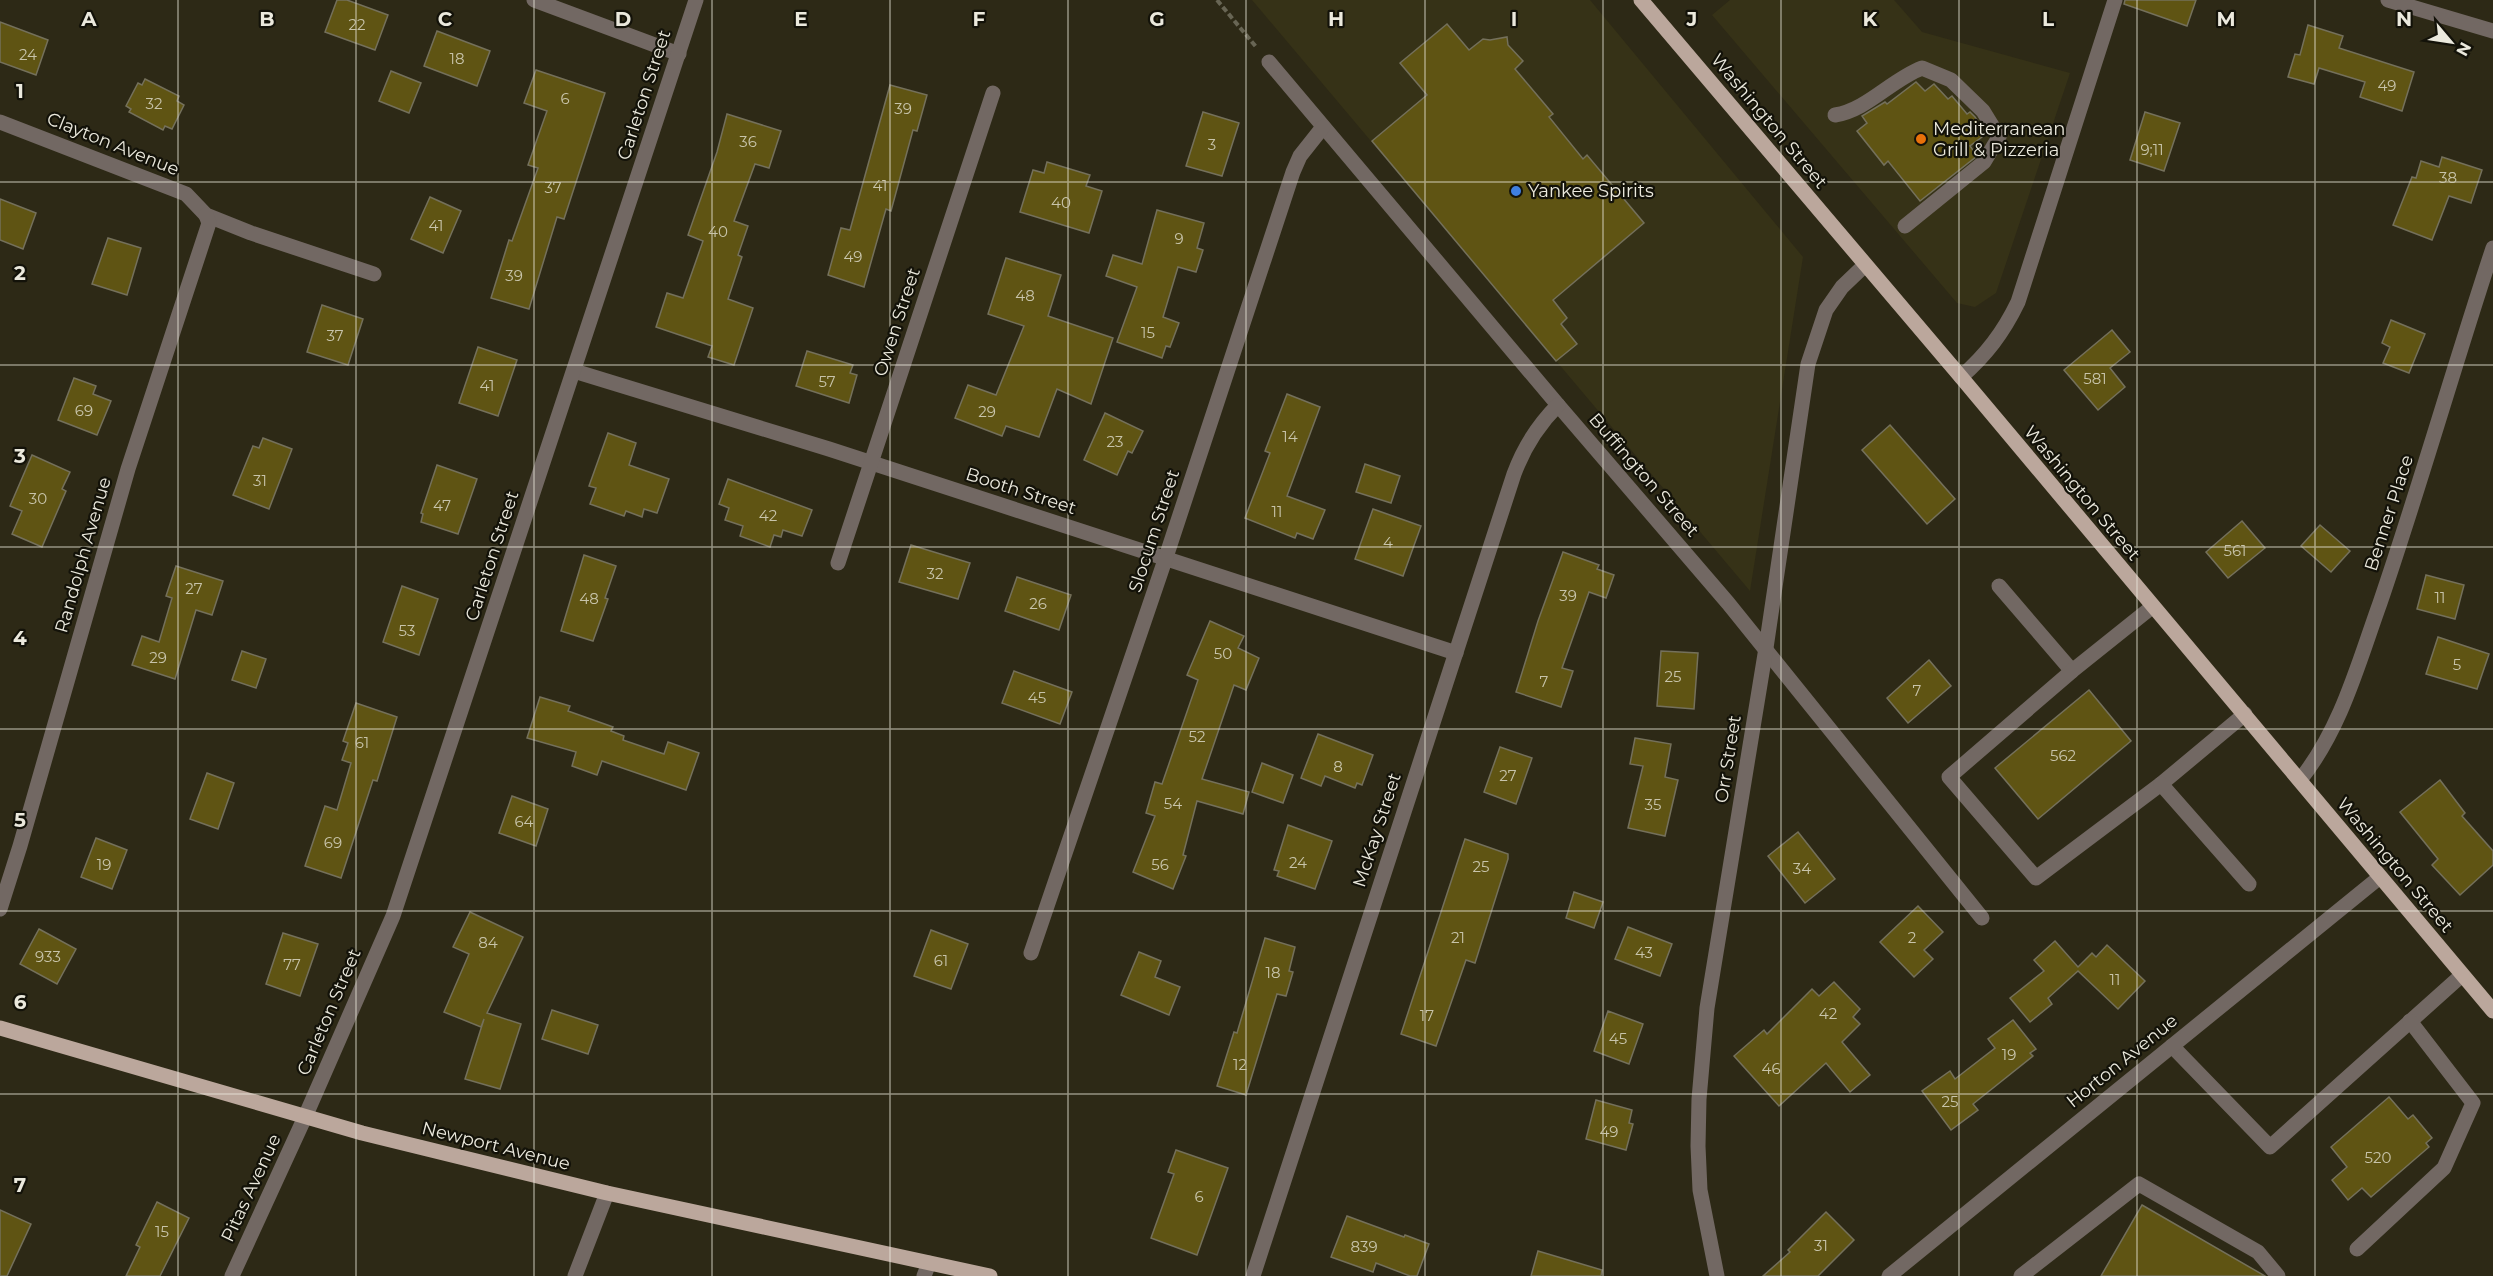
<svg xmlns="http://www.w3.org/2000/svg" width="2493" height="1276" viewBox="0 0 2493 1276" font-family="Montserrat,sans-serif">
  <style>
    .built { fill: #363217 }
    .building { fill: #5f5413; stroke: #74705b; stroke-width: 1.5 }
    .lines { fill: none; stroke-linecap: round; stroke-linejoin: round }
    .path { stroke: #686554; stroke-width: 4; stroke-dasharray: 6 3; stroke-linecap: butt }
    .minor { stroke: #726863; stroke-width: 15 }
    .major { stroke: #bba79c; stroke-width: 15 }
    .grid { fill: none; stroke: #ebe9dd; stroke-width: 1.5; stroke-opacity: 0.55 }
    .food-dot { fill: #e8710a; stroke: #131209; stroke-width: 2 }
    .shop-dot { fill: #3f7fe0; stroke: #131209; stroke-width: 2 }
    .labels { text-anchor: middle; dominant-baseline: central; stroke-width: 4.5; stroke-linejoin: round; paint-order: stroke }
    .number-label { font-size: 15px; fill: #c8c4aa }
    .street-label { font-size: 18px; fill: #ebe9dd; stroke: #131209 }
    .poi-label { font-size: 18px; fill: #ebe9dd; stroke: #131209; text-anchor: start }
    .grid-label { font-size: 20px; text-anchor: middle; font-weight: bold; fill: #ebe9dd; stroke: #131209; stroke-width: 4.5; stroke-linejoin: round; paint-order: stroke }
  </style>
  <rect width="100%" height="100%" fill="#2d2916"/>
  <g class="built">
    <polygon points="1252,0 1590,0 1803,257 1750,591"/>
    <polygon points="1730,0 1894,0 1922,32 2070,73 1996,293 1975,307 1957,303 1712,15"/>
  </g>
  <g class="building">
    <polygon points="337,0 347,0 388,15 375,50 325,32"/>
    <polygon points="2125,0 2196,0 2187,26 2124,4"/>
    <polygon points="0,22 48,40 36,75 0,62"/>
    <polygon points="1447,24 1469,50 1483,39 1490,40 1507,37 1508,45 1523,61 1515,69 1553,114 1549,117 1583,159 1587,155 1644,223 1553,300 1567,318 1561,324 1577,344 1556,361 1372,141 1427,95 1400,63"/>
    <polygon points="2308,25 2343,36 2339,48 2414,72 2402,111 2360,97 2365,82 2319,68 2314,84 2288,77 2295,54 2300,55"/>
    <polygon points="437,31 490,51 477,86 424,66"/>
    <polygon points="536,70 605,93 564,219 557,217 529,309 491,298 509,240 512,241 538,168 528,165 547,111 524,103"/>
    <polygon points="391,71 421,83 409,113 379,101"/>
    <polygon points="145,79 179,96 177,101 184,105 172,129 165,126 163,130 129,112 131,109 126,106 138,83 142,85"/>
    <polygon points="1916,82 1925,91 1934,84 1948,99 1952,96 1967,114 1970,112 1975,117 1986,134 1970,146 1977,156 1920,201 1888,161 1884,165 1857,131 1867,123 1862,116 1885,102 1887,104"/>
    <polygon points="890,85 927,95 917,131 913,130 891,211 886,209 864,287 828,275 841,228 850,230"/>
    <polygon points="1203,112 1239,123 1222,176 1186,166"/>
    <polygon points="2145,112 2180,123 2164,171 2130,160"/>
    <polygon points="727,114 781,131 769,168 755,164 734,221 748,226 738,255 742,257 728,299 753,308 734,365 708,357 712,346 656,327 667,293 683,298 703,241 688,235 717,152"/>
    <polygon points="2442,157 2482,170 2471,203 2449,196 2432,240 2393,225 2412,177 2416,178 2421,161 2439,167"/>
    <polygon points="1047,162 1090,175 1086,186 1102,191 1089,233 1020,212 1033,170 1044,173"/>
    <polygon points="430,197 461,211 443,253 411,239"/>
    <polygon points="0,199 36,213 23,249 0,240"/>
    <polygon points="1157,210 1204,223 1197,248 1203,250 1196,272 1178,267 1163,317 1179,323 1170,347 1166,346 1162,358 1117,342 1137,287 1106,276 1113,255 1142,264"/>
    <polygon points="108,238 141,248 127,295 92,284"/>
    <polygon points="1006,258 1061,275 1048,316 1113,338 1091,404 1057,389 1039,437 1006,426 1002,436 955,418 968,385 996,395 1024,326 988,314"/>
    <polygon points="322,305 363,319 348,365 307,352"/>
    <polygon points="2391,320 2425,334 2409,373 2383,363 2390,347 2382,343"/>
    <polygon points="2112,330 2130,352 2110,368 2125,387 2098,410 2064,370"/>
    <polygon points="478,347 517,360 498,416 459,403"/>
    <polygon points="807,351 853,365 850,373 857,375 849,403 796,386"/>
    <polygon points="74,378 96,386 93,394 111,401 97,435 58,420"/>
    <polygon points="1287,394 1320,407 1287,496 1325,510 1313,539 1297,533 1295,538 1245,518 1270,453 1265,451"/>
    <polygon points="1105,413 1143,431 1132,453 1128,451 1117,475 1084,460"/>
    <polygon points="1890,425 1955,499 1927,524 1862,450"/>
    <polygon points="608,433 636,443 629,465 669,479 657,513 644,509 642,517 626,511 624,516 590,504 596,488 589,486"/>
    <polygon points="263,438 292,449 269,509 233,495 253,446 259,448"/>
    <polygon points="32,455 70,472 62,489 66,491 42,547 12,534 22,511 10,506"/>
    <polygon points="1365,464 1400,476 1391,503 1356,492"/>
    <polygon points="437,465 477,479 458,534 421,522 423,514 421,513"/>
    <polygon points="728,479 812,510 802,536 783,530 781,537 774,535 770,547 740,536 743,526 725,520 729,508 719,504"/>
    <polygon points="1373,509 1421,526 1403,576 1355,559"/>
    <polygon points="2242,521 2265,548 2228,578 2206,552"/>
    <polygon points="2320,525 2350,551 2331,572 2301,546"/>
    <polygon points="911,545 970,563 958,599 899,582"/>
    <polygon points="1563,552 1599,565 1597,569 1614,575 1606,598 1589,592 1562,668 1573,671 1561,707 1516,692 1538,621"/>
    <polygon points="584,555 616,566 605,598 608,599 593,641 561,631"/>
    <polygon points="176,566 223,581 212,615 196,610 175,679 132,665 142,636 159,642 172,598 166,596"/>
    <polygon points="2426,575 2464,585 2455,619 2417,609"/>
    <polygon points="1017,577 1071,595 1059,630 1005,611"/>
    <polygon points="402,586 438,599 419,655 383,642"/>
    <polygon points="1210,621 1244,636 1238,648 1259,658 1246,690 1234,685 1202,779 1249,792 1243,814 1197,801 1183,855 1186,856 1173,889 1133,872 1155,816 1146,813 1155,782 1162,784 1198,680 1187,675"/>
    <polygon points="2438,637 2489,654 2477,689 2426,674"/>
    <polygon points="242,651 266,659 256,688 232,680"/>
    <polygon points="1661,651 1698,653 1694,709 1657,706"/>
    <polygon points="1929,660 1951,686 1908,723 1887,698"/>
    <polygon points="1014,671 1072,692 1060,724 1002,703"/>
    <polygon points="2089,690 2131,741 2038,819 1995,768"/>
    <polygon points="540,697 570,706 568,711 613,727 611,731 624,736 623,740 664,754 668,742 699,753 686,790 602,761 597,775 572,766 576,752 527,738"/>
    <polygon points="356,703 397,717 377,781 373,780 341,878 305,866 325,806 337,810 351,763 342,760 348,743 343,741"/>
    <polygon points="1318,734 1373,755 1362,785 1357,783 1355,788 1325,776 1321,786 1301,778"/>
    <polygon points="1635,738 1671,744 1665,777 1678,780 1665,836 1628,828 1643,766 1630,764"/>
    <polygon points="1500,747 1532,758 1516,804 1484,792"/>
    <polygon points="1262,763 1293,775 1283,803 1252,792"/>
    <polygon points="207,773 234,783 218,829 190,819"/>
    <polygon points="2440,780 2465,813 2462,816 2493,851 2493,865 2460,895 2432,865 2438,859 2400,812"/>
    <polygon points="512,796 548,809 536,846 499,833"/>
    <polygon points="1288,825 1332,841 1315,889 1277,876 1279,871 1274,870"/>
    <polygon points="1798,832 1835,879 1805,903 1768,856"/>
    <polygon points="96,838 127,850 112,889 81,877"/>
    <polygon points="1465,839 1508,854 1508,859 1475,963 1466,960 1436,1046 1401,1034"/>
    <polygon points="1574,892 1603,902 1594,928 1566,918"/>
    <polygon points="1918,906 1943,932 1924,950 1933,959 1914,977 1880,942"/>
    <polygon points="470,912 523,937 487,1013 521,1024 500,1089 465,1079 484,1019 481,1027 444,1012 469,954 453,947"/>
    <polygon points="1628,927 1672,944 1660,976 1615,959"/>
    <polygon points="39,929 76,949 57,984 20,964"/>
    <polygon points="931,930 968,944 951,989 914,976"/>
    <polygon points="283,933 318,944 300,996 266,984"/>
    <polygon points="1265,938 1295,947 1289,971 1293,972 1286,996 1277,994 1246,1095 1217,1086 1234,1032 1237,1033"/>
    <polygon points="2055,941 2078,967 2092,953 2096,957 2107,945 2145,981 2118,1009 2078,971 2048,998 2052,1004 2030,1022 2010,998 2044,971 2034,960"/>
    <polygon points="1139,952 1161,961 1155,977 1180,987 1169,1015 1121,995"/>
    <polygon points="1834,982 1860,1009 1853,1017 1860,1024 1842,1042 1870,1075 1850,1092 1826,1063 1779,1106 1734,1056 1764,1030 1767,1034 1812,989 1819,996"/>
    <polygon points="552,1010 598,1025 588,1054 542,1039"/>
    <polygon points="1608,1011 1643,1024 1629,1064 1594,1051"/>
    <polygon points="2013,1020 2036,1049 2030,1053 2033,1056 1973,1104 1978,1110 1951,1130 1922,1091 1950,1071 1955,1079 1995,1048 1988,1039"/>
    <polygon points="2389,1097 2408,1119 2413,1115 2432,1138 2426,1143 2429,1147 2371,1197 2362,1188 2348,1200 2332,1180 2347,1167 2331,1147"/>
    <polygon points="1596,1100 1632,1110 1629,1123 1633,1124 1626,1150 1586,1139"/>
    <polygon points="1176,1150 1228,1168 1197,1255 1151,1238 1174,1174 1168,1172"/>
    <polygon points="157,1202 189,1218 160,1276 126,1276 140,1247 136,1245"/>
    <polygon points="2142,1205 2265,1276 2101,1276"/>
    <polygon points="0,1210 31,1224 7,1276 0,1276"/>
    <polygon points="1826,1212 1854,1240 1818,1276 1763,1276 1790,1252 1788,1250"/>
    <polygon points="1347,1216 1404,1237 1405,1235 1429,1244 1417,1276 1410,1276 1376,1263 1373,1272 1331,1257"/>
    <polygon points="1538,1251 1602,1270 1601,1276 1531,1276"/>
  </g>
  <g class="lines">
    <polyline class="path" points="1217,0 1257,48"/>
    <g class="minor">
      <polyline points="534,0 679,54"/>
      <polyline points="2388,0 2493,31"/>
      <polyline points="1269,62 1558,405 1728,603 1982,918"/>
      <path d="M1835 115C1867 110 1891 80 1922 68L1951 80 1983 111 1999 137 1984 162 1905 226"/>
      <polyline points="0,122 186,194 206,215 251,233 374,274"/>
      <polyline points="574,371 829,449 1456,653"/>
      <path d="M1961 377C1986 355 2003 333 2018 302L2115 0"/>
      <polyline points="838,563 993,93"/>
      <polyline points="1999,586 2072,671"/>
      <polyline points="2152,607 2072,671 1949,777 2036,878 2161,784 2245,714"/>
      <path d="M2300 780C2341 729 2358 664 2380 603 2420 486 2454 366 2493 248"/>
      <polyline points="2161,784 2249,884"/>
      <polyline points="0,909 20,846 128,469 209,223 206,215"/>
      <polyline points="1031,953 1166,557 1293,172 1300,156 1323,127"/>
      <polyline points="2172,1046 2270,1147 2462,975"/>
      <polyline points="2357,1249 2444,1168 2473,1103 2410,1021"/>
      <polyline points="232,1276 305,1117 393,916 696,0"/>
      <polyline points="575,1276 607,1193"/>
      <polyline points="924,1276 929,1263"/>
      <path d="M1253 1276 1514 474C1524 447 1537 426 1558 405"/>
      <polyline points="1717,1276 1700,1190 1698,1146 1699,1099 1707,1008 1766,648 1808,364 1826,310 1842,287 1865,265"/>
      <polyline points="1889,1276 2380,877"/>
      <polyline points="2021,1276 2139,1184 2258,1252 2278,1276"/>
    </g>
    <g class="major">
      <polyline points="1641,0 1961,377 2493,1011"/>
      <polyline points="0,1028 362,1133 607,1193 990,1276"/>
    </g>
  </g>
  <path class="grid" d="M178 0V1276M356 0V1276M534 0V1276M712 0V1276M890 0V1276M1068 0V1276M1246 0V1276M1425 0V1276M1603 0V1276M1781 0V1276M1959 0V1276M2137 0V1276M2315 0V1276M0 182H2493M0 365H2493M0 547H2493M0 729H2493M0 911H2493M0 1094H2493"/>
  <circle class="food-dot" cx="1921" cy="139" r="6"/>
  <circle class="shop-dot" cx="1516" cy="191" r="6"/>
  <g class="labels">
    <g class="number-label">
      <text x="357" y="24">22</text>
      <text x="28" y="54">24</text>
      <text x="457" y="58">18</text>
      <text x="2387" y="85">49</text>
      <text x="565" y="98">6</text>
      <text x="154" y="103">32</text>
      <text x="903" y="108">39</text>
      <text x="748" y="141">36</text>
      <text x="1212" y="144">3</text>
      <text x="2152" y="149">9;11</text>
      <text x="2448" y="177">38</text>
      <text x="880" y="185">41</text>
      <text x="553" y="187">37</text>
      <text x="1061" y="202">40</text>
      <text x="436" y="225">41</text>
      <text x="718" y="231">40</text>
      <text x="1179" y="238">9</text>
      <text x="853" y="256">49</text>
      <text x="514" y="275">39</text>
      <text x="1025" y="295">48</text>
      <text x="1148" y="332">15</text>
      <text x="335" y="335">37</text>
      <text x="2095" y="378">581</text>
      <text x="827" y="381">57</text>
      <text x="487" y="385">41</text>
      <text x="84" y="410">69</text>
      <text x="987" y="411">29</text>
      <text x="1290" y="436">14</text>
      <text x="1115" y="441">23</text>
      <text x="260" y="480">31</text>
      <text x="38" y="498">30</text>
      <text x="442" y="505">47</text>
      <text x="1277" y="511">11</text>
      <text x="768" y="515">42</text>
      <text x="1388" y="542">4</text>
      <text x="2235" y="550">561</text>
      <text x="935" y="573">32</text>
      <text x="194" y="588">27</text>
      <text x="1568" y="595">39</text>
      <text x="2440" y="597">11</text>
      <text x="589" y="598">48</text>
      <text x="1038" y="603">26</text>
      <text x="407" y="630">53</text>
      <text x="1223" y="653">50</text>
      <text x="158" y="657">29</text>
      <text x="2457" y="664">5</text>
      <text x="1673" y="676">25</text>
      <text x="1544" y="681">7</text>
      <text x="1917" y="690">7</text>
      <text x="1037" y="697">45</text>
      <text x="1197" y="736">52</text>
      <text x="362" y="742">61</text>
      <text x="2063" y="755">562</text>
      <text x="1338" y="766">8</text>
      <text x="1508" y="775">27</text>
      <text x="1173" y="803">54</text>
      <text x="1653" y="804">35</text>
      <text x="524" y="821">64</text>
      <text x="333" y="842">69</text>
      <text x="1298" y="862">24</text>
      <text x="104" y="864">19</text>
      <text x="1160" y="864">56</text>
      <text x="1481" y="866">25</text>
      <text x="1802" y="868">34</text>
      <text x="1458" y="937">21</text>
      <text x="1912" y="937">2</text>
      <text x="488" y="942">84</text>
      <text x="1644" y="952">43</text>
      <text x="48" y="956">933</text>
      <text x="941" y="960">61</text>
      <text x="292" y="964">77</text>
      <text x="1273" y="972">18</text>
      <text x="2115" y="979">11</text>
      <text x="1828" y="1013">42</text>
      <text x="1427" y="1015">17</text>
      <text x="1618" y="1038">45</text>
      <text x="2009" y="1054">19</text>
      <text x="1240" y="1064">12</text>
      <text x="1771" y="1068">46</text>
      <text x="1950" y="1101">25</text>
      <text x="1609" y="1131">49</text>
      <text x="2378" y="1157">520</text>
      <text x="1199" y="1196">6</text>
      <text x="162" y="1231">15</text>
      <text x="1821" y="1245">31</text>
      <text x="1364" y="1246">839</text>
    </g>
    <g class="street-label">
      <text transform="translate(644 95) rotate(-72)">Carleton Street</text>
      <text transform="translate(1769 121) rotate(50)">Washington Street</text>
      <text transform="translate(113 144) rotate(22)">Clayton Avenue</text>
      <text transform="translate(897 322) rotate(-72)">Owen Street</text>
      <text transform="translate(1644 475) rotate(49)">Buffington Street</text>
      <text transform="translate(1021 491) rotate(18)">Booth Street</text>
      <text transform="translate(2082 493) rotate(50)">Washington Street</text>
      <text transform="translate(2389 513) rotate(-72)">Benner Place</text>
      <text transform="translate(1154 531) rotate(-72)">Slocum Street</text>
      <text transform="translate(83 555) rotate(-74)">Randolph Avenue</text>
      <text transform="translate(492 556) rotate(-72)">Carleton Street</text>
      <text transform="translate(1728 759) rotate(-81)">Orr Street</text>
      <text transform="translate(1377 830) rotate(-72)">McKay Street</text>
      <text transform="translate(2395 865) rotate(50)">Washington Street</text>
      <text transform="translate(329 1012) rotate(-67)">Carleton Street</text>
      <text transform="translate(2122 1061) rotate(-39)">Horton Avenue</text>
      <text transform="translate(496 1146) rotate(14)">Newport Avenue</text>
      <text transform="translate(251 1188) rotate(-65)">Pitas Avenue</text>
    </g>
    <g class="poi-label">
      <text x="1933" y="129">Mediterranean<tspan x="1933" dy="21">Grill &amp; Pizzeria</tspan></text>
      <text x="1528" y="191">Yankee Spirits</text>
    </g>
  </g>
  <g class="grid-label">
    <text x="89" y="26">A</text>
    <text x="267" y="26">B</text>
    <text x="445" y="26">C</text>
    <text x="623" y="26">D</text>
    <text x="801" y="26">E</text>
    <text x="979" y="26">F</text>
    <text x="1157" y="26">G</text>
    <text x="1336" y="26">H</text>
    <text x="1514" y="26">I</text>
    <text x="1692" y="26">J</text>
    <text x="1870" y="26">K</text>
    <text x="2048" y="26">L</text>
    <text x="2226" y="26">M</text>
    <text x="2404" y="26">N</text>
    <text x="20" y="98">1</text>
    <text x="20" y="280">2</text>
    <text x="20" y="463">3</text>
    <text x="20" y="645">4</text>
    <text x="20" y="827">5</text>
    <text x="20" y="1009">6</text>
    <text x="20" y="1192">7</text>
  </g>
  <g transform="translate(2451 42) rotate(119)" stroke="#131209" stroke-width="4.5" paint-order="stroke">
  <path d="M0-4.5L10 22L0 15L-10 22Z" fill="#ebe9dd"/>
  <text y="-9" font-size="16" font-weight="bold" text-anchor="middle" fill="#ebe9dd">N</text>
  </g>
</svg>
